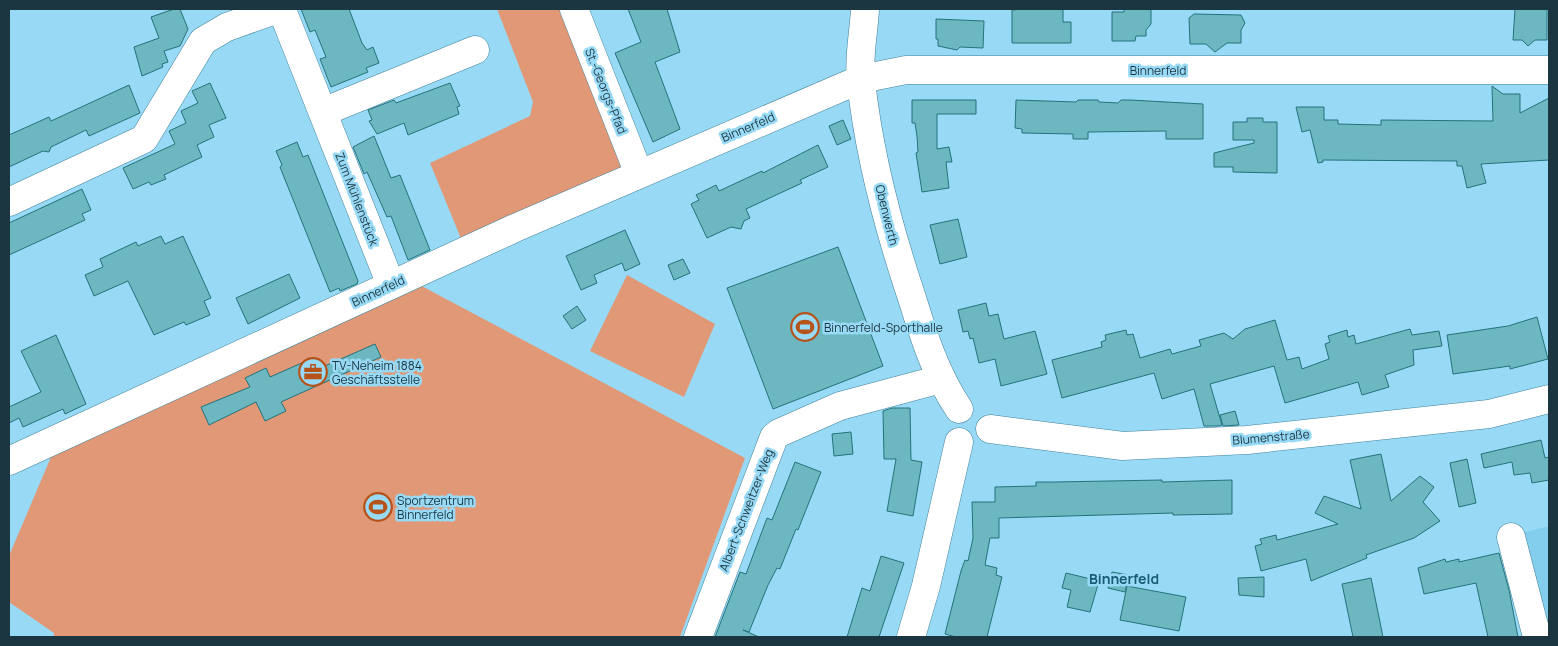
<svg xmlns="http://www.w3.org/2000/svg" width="1558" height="646" viewBox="0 0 1558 646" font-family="Manrope,sans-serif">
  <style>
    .built { fill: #83ceed }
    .green { fill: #e09876 }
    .building { fill: #6cb7c0; stroke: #23737c }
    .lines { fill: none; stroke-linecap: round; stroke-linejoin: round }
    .minor-casing { stroke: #41829b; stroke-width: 29 }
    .minor { stroke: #fff; stroke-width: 28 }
    .labels { text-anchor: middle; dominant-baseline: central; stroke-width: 5; stroke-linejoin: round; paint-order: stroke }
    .street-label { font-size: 12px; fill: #1b3641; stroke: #98daf5 }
    .poi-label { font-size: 12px; fill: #1b3641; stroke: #98daf5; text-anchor: start }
    .neighbourhood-label { font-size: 14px; font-weight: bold; fill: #175c74; stroke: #98daf5 }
  </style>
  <rect width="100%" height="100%" fill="#98daf5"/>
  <polygon class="built" points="1549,526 1549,637 1518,534"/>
  <g class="green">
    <polygon points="497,9 560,9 588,80 628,170 462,241 430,163 530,116 533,102"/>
    <polygon points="627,275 715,324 684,397 590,351"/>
    <polygon points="416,283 745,458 680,637 54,637 54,633 9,602 9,556 51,457"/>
  </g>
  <g class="building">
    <polygon points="174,9 180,9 188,29 180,46 164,51 168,62 162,64 163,67 142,76 134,47 159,38 151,17"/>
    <polygon points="301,9 349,9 362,43 367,50 373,47 379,63 366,68 368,72 331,87 320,59 326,57 315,30 310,32"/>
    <polygon points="628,9 667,9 680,52 655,62 680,129 653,142 615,53 641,42"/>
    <polygon points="1023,9 1063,9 1063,22 1071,22 1071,43 1012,43 1012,10"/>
    <polygon points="1124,9 1151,9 1151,24 1146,30 1146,36 1136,36 1135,41 1112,41 1112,12 1124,12"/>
    <polygon points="1515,9 1547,9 1547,40 1535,40 1528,46 1522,40 1513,40"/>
    <polygon points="1194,14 1241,15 1245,23 1241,30 1241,43 1227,43 1215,52 1206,44 1190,44 1189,18"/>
    <polygon points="936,19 984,21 983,48 960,47 957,50 938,46 938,39 936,39"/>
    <polygon points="210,83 226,118 209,125 214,137 197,145 202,157 164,175 166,179 151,185 149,182 133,189 123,168 175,144 169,131 186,123 181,111 198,103 192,91"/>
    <polygon points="450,83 460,106 457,107 459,114 408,135 404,123 377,134 369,121 372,120 368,110 394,100 396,103"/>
    <polygon points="129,85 140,113 89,136 86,130 51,147 49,152 43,151 9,167 9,135 49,117 51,121"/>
    <polygon points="1492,86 1503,94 1520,94 1520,113 1549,98 1549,160 1481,164 1486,183 1467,188 1462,166 1457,166 1457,161 1323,160 1323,162 1318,163 1310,130 1302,132 1296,107 1324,107 1324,120 1338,120 1338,124 1381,125 1381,120 1493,121"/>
    <polygon points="912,100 976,100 976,114 937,114 937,149 949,147 952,162 946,162 949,188 922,192 916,153 918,152 917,136 915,123 912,123"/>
    <polygon points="1016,100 1076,102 1078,100 1098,100 1099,102 1118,103 1121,100 1130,100 1203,104 1203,139 1166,139 1166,131 1088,132 1088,139 1073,139 1073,134 1022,133 1022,129 1015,128"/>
    <polygon points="1247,118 1263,118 1263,122 1277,122 1277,173 1233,172 1233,167 1214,167 1214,153 1254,143 1254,140 1233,140 1233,122 1247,122"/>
    <polygon points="843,120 851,139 837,145 829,126"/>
    <polygon points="374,136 391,178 400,175 430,250 408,260 391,216 387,217 367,172 364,174 353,147"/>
    <polygon points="297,142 303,157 308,155 358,281 357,284 340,291 339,288 330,292 280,167 282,165 276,151"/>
    <polygon points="818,145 828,167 800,180 802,183 746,209 750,218 744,221 741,229 731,227 707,238 691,204 699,200 696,195 716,185 719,191 762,171 763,173"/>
    <polygon points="82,189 91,210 82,214 85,220 9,255 9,223"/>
    <polygon points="958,219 967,257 940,264 930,225"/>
    <polygon points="625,230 640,264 625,271 622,263 594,275 597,283 581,290 566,256"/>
    <polygon points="161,236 165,244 183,236 211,298 204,301 210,315 186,325 184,322 154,335 128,281 94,296 85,275 103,267 100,259 136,242 138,246"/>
    <polygon points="838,247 883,366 773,409 727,288"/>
    <polygon points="683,259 690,273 674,280 668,265"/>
    <polygon points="289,274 300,298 248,324 236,298"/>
    <polygon points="986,303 989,316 998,314 1004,339 1035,331 1047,374 1001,386 995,359 979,363 973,338 970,339 968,331 963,332 958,310"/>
    <polygon points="577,306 586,320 572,329 563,316"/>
    <polygon points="1537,317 1548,359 1510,369 1510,366 1453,374 1447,335 1508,326"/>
    <polygon points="1275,320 1287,360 1299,357 1302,369 1329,359 1325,344 1330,342 1328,336 1347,330 1348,337 1354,335 1356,344 1410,329 1412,335 1439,331 1442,346 1413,350 1414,365 1385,375 1389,387 1362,395 1358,382 1285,403 1274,366 1210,384 1222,425 1218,426 1204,426 1194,389 1162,399 1154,373 1062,398 1052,360 1102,347 1101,342 1106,340 1105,335 1126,330 1127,335 1133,334 1140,358 1170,349 1172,354 1201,346 1199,340 1224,333 1233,339 1245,329"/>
    <polygon points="56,335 86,404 65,414 63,409 23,427 19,418 9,423 9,407 41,392 21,351"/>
    <polygon points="375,344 381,357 281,402 286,411 265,421 256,402 209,425 201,407 250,387 245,378 266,368 270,377 313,358 318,369"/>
    <polygon points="892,408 910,408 911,460 922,462 913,516 887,511 896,459 884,459 883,411"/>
    <polygon points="1235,411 1239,425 1223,426 1220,415"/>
    <polygon points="851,432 853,454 834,456 832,434"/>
    <polygon points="1541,440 1545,458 1549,457 1549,480 1532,483 1530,473 1514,475 1512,462 1484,468 1481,454"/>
    <polygon points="1381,454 1391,501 1420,476 1434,487 1423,502 1440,521 1414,538 1366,555 1367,558 1311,581 1306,559 1261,571 1255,546 1262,544 1260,539 1276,535 1277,540 1338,524 1315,513 1324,496 1361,509 1350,460"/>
    <polygon points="1467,459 1476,503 1459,507 1450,463"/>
    <polygon points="795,462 821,472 798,530 796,529 780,569 777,568 768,585 749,632 743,630 759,637 715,637 740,572 746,574 767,518 772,520"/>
    <polygon points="1162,480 1162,482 1232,480 1232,514 1173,515 1173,513 999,518 999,538 990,538 985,565 997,568 996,575 1002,577 987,637 956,637 945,634 961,571 965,560 968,561 973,538 972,502 995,502 995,487 1036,486 1036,482 1054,482"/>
    <polygon points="1499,553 1509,590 1518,637 1488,637 1476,583 1424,594 1418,568 1445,559 1446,562 1459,559 1459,562"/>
    <polygon points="881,556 904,563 879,637 847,637 862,588 870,591"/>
    <polygon points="1112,572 1129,575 1125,592 1108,588"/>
    <polygon points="1066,573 1099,581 1090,612 1067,607 1071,590 1062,588"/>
    <polygon points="1264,577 1264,597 1239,595 1238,578"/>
    <polygon points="1371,578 1383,637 1353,637 1342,584"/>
    <polygon points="1127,586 1186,597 1179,631 1120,620"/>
  </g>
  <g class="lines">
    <defs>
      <g id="minor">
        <polyline points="574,9 639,174"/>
        <path d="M865 9C864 32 858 58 861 81 869 155 888 227 912 298 924 337 936 375 959 409"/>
        <polyline points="323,112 475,50"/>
        <polyline points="9,202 144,139 203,41 227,27 278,9 284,15 391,285"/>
        <polyline points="990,429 1123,446 1247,440 1489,414 1549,399"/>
        <polyline points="9,461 515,228 861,79 906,70 1549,70"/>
        <polyline points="1511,537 1537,637"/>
        <polyline points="698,637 774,437 779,433 840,406 941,379"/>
        <polyline points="911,637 926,586 959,442"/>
      </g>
    </defs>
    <use href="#minor" class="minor-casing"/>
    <use href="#minor" class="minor"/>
  </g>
  <defs>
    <symbol id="stadium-ring" viewBox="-11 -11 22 22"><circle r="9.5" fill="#98daf5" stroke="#b6531b" stroke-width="1.5"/><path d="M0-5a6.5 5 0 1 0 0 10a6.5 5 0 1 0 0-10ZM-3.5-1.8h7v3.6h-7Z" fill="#b6531b"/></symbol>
    <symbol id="office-ring" viewBox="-11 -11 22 22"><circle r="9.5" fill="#98daf5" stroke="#b6531b" stroke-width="1.5"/><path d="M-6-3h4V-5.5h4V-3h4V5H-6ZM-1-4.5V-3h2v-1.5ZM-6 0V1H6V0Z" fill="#b6531b"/></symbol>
  </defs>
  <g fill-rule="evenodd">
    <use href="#stadium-ring" x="789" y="311" width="32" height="32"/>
    <use href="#office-ring" x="297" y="356" width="32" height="32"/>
    <use href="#stadium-ring" x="362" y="491" width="32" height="32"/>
  </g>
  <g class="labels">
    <g class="street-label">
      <text x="1158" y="70">Binnerfeld</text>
      <text transform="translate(606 91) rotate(68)">St.-Georgs-Pfad</text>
      <text transform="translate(748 127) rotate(-23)">Binnerfeld</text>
      <text transform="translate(357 199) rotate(69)">Zum Mühlenstück</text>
      <text transform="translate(887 215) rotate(76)">Obenwerth</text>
      <text transform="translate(378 291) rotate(-25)">Binnerfeld</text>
      <text transform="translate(1271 437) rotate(-5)">Blumenstraße</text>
      <text transform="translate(746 510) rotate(-69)">Albert-Schweitzer-Weg</text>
    </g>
    <g class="poi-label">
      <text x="824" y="327">Binnerfeld-Sporthalle</text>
      <text x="332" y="365">TV-Neheim 1884<tspan x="332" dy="14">Geschäftsstelle</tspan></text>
      <text x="397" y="500">Sportzentrum<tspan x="397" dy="14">Binnerfeld</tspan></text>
    </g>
    <g class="neighbourhood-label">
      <text x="1124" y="578">Binnerfeld</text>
    </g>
  </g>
  <rect width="1558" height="646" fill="none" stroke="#1b3641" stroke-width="20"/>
</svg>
